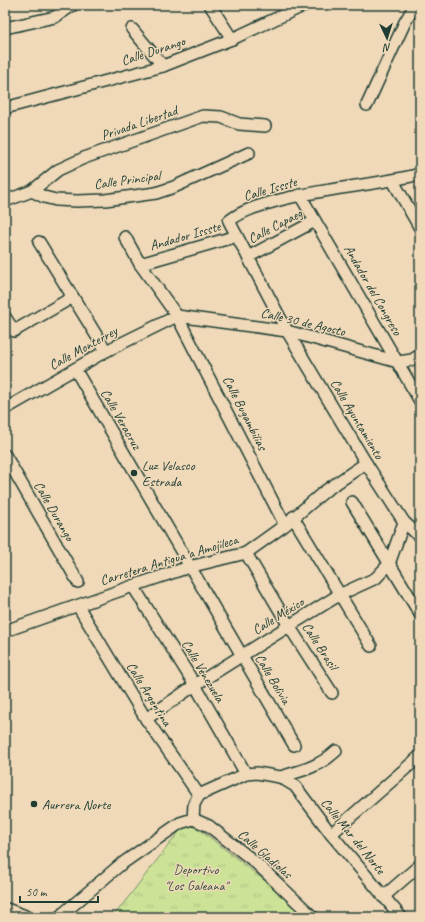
<svg xmlns="http://www.w3.org/2000/svg" width="425" height="922" viewBox="0 0 425 922" font-family="Caveat,sans-serif">
  <style>
    .park { fill: url(#park-tufts); stroke: #769066 }
    .lines { fill: none; stroke-linecap: round; stroke-linejoin: round }
    .minor-casing { stroke: #1f3d34; stroke-width: 14 }
    .major-casing { stroke: #1f3d34; stroke-width: 17 }
    .minor { stroke: #efd9b8; stroke-width: 11 }
    .major { stroke: #efd9b8; stroke-width: 14 }
    .poi-dot { fill: #1f3d34; stroke: #efd9b8; stroke-width: 1.5 }
    .labels { text-anchor: middle; dominant-baseline: central; stroke-width: 3; stroke-linejoin: round; paint-order: stroke }
    .street-label { font-size: 14px; fill: #1f3d34; stroke: #efd9b8 }
    .poi-label { font-size: 14px; fill: #1f3d34; stroke: #efd9b8; text-anchor: start }
    .park-label { font-size: 14px; fill: #304e3e; stroke: #efd9b8 }
  </style>
  <defs>
    <pattern id="park-tufts" width="24" height="20" patternUnits="userSpaceOnUse"><rect width="24" height="20" fill="#cce297"/><path d="M3 7l-1-3M5 7V3M7 7l1-3M15 17l-1-3M17 17v-4M19 17l1-3" fill="none" stroke="#afc383"/></pattern>
  </defs>
  <rect width="100%" height="100%" fill="#efd9b8"/>
  <filter id="ink" filterUnits="userSpaceOnUse"><feTurbulence type="fractalNoise" baseFrequency=".025" numOctaves="2"/><feDisplacementMap in="SourceGraphic" scale="8" xChannelSelector="R" yChannelSelector="G"/><feConvolveMatrix kernelMatrix="1 2 1 2 8 2 1 2 1" color-interpolation-filters="sRGB"/></filter>
  <g filter="url(#ink)">
    <polygon class="park" points="188,820 311,917 113,917"/>
    <g class="lines">
      <defs>
        <g id="minor">
          <polyline points="210,5 232,39"/>
          <polyline points="5,28 55,17 73,5"/>
          <polyline points="132,29 163,66"/>
          <polyline points="367,105 405,22 415,5"/>
          <polyline points="5,108 163,66 232,39 305,5"/>
          <path d="M420 174C373 186 323 188 276 201 259 206 243 210 229 221L287 331 366 463 404 522 417 534 420 535"/>
          <polyline points="393,181 420,228"/>
          <polyline points="32,191 44,197 56,200 77,201 105,200 156,193 174,187 249,153"/>
          <polyline points="300,195 420,401"/>
          <polyline points="5,201 32,191 58,170 84,158 203,116 221,117 239,124 265,126"/>
          <polyline points="125,237 140,264 177,316 285,525"/>
          <polyline points="39,242 106,351"/>
          <polyline points="248,257 315,221"/>
          <polyline points="140,264 237,236"/>
          <polyline points="177,316 287,331 398,362 412,360 420,355"/>
          <polyline points="5,317 14,331 73,297"/>
          <polyline points="75,369 294,745"/>
          <polyline points="5,409 106,351 177,316"/>
          <polyline points="5,455 78,582"/>
          <polyline points="352,502 420,614"/>
          <polyline points="293,517 371,646"/>
          <polyline points="246,553 289,626 332,693"/>
          <polyline points="133,586 195,685 246,774"/>
          <polyline points="78,606 146,719 199,795"/>
          <polyline points="5,631 133,586 189,567 246,553 285,525 325,491 366,463"/>
          <polyline points="146,719 195,685 289,626 339,595 376,578 389,564 404,522"/>
          <path d="M280 777C301 771 319 767 336 751"/>
          <polyline points="193,819 194,804 199,795 246,774 257,773 280,777 295,786 331,834 401,917"/>
          <polyline points="193,819 209,826 255,862 313,917"/>
          <polyline points="331,834 420,756"/>
          <polyline points="383,897 420,865"/>
          <polyline points="59,917 120,865 180,823 193,819"/>
        </g>
        <polyline id="major" points="5,910 24,917"/>
      </defs>
      <use href="#minor" class="minor-casing"/>
      <use href="#major" class="major-casing"/>
      <use href="#minor" class="minor"/>
      <use href="#major" class="major"/>
    </g>
  </g>
  <g class="poi-dot">
    <circle cx="134" cy="473" r="4"/>
    <circle cx="34" cy="804" r="4"/>
  </g>
  <g class="labels">
    <g class="street-label">
      <text transform="translate(153 51) rotate(-18)">Calle Durango</text>
      <text transform="translate(139 123) rotate(-19)">Privada Libertad</text>
      <text transform="translate(127 180) rotate(-8)">Calle Principal</text>
      <text transform="translate(270 189) rotate(-16)">Calle Issste</text>
      <text transform="translate(275 226) rotate(-28)">Calle Capaeg</text>
      <text transform="translate(185 236) rotate(-16)">Andador Issste</text>
      <text transform="translate(373 290) rotate(60)">Andador del Congreso</text>
      <text transform="translate(303 322) rotate(13)">Calle 30 de Agosto</text>
      <text transform="translate(83 348) rotate(-29)">Calle Monterrey</text>
      <text transform="translate(245 413) rotate(63)">Calle Bugambilias</text>
      <text transform="translate(121 419) rotate(60)">Calle Veracruz</text>
      <text transform="translate(357 419) rotate(59)">Calle Ayuntamiento</text>
      <text transform="translate(54 511) rotate(60)">Calle Durango</text>
      <text transform="translate(169 560) rotate(-17)">Carretera Antigua a Amojileca</text>
      <text transform="translate(278 616) rotate(-32)">Calle México</text>
      <text transform="translate(320 646) rotate(57)">Calle Brasil</text>
      <text transform="translate(203 671) rotate(59)">Calle Venezuela</text>
      <text transform="translate(273 679) rotate(59)">Calle Bolivia</text>
      <text transform="translate(149 694) rotate(58)">Calle Argentina</text>
      <text transform="translate(353 836) rotate(51)">Calle Mar del Norte</text>
      <text transform="translate(265 854) rotate(41)">Calle Gladiolas</text>
    </g>
    <g class="poi-label">
      <text x="142" y="465">Luz Velasco<tspan x="142" dy="16">Estrada</tspan></text>
      <text x="42" y="804">Aurrera Norte</text>
    </g>
    <g class="park-label">
      <text x="196" y="869">Deportivo<tspan x="196" dy="16">"Los Galeana"</tspan></text>
    </g>
  </g>
  <rect width="425" height="922" fill="none" stroke="#efd9b8" stroke-width="20"/>
  <rect x="10" y="10" width="405" height="902" fill="none" stroke="#1f3d34" stroke-width="1.5" filter="url(#ink)"/>
  <g transform="translate(387 38) rotate(176)" stroke="#efd9b8" stroke-width="3" paint-order="stroke">
  <path d="M0-3L7 15L0 10L-7 15Z" fill="#1f3d34"/>
  <text y="-6" font-size="11" font-weight="bold" text-anchor="middle" fill="#1f3d34">N</text>
  </g>
  <path d="M20 896v6h78v-6" fill="none" stroke="#1f3d34" stroke-width="2"/>
  <text x="26" y="896" font-size="12" fill="#1f3d34" stroke="#efd9b8" stroke-width="3" paint-order="stroke">50 m</text>
</svg>
